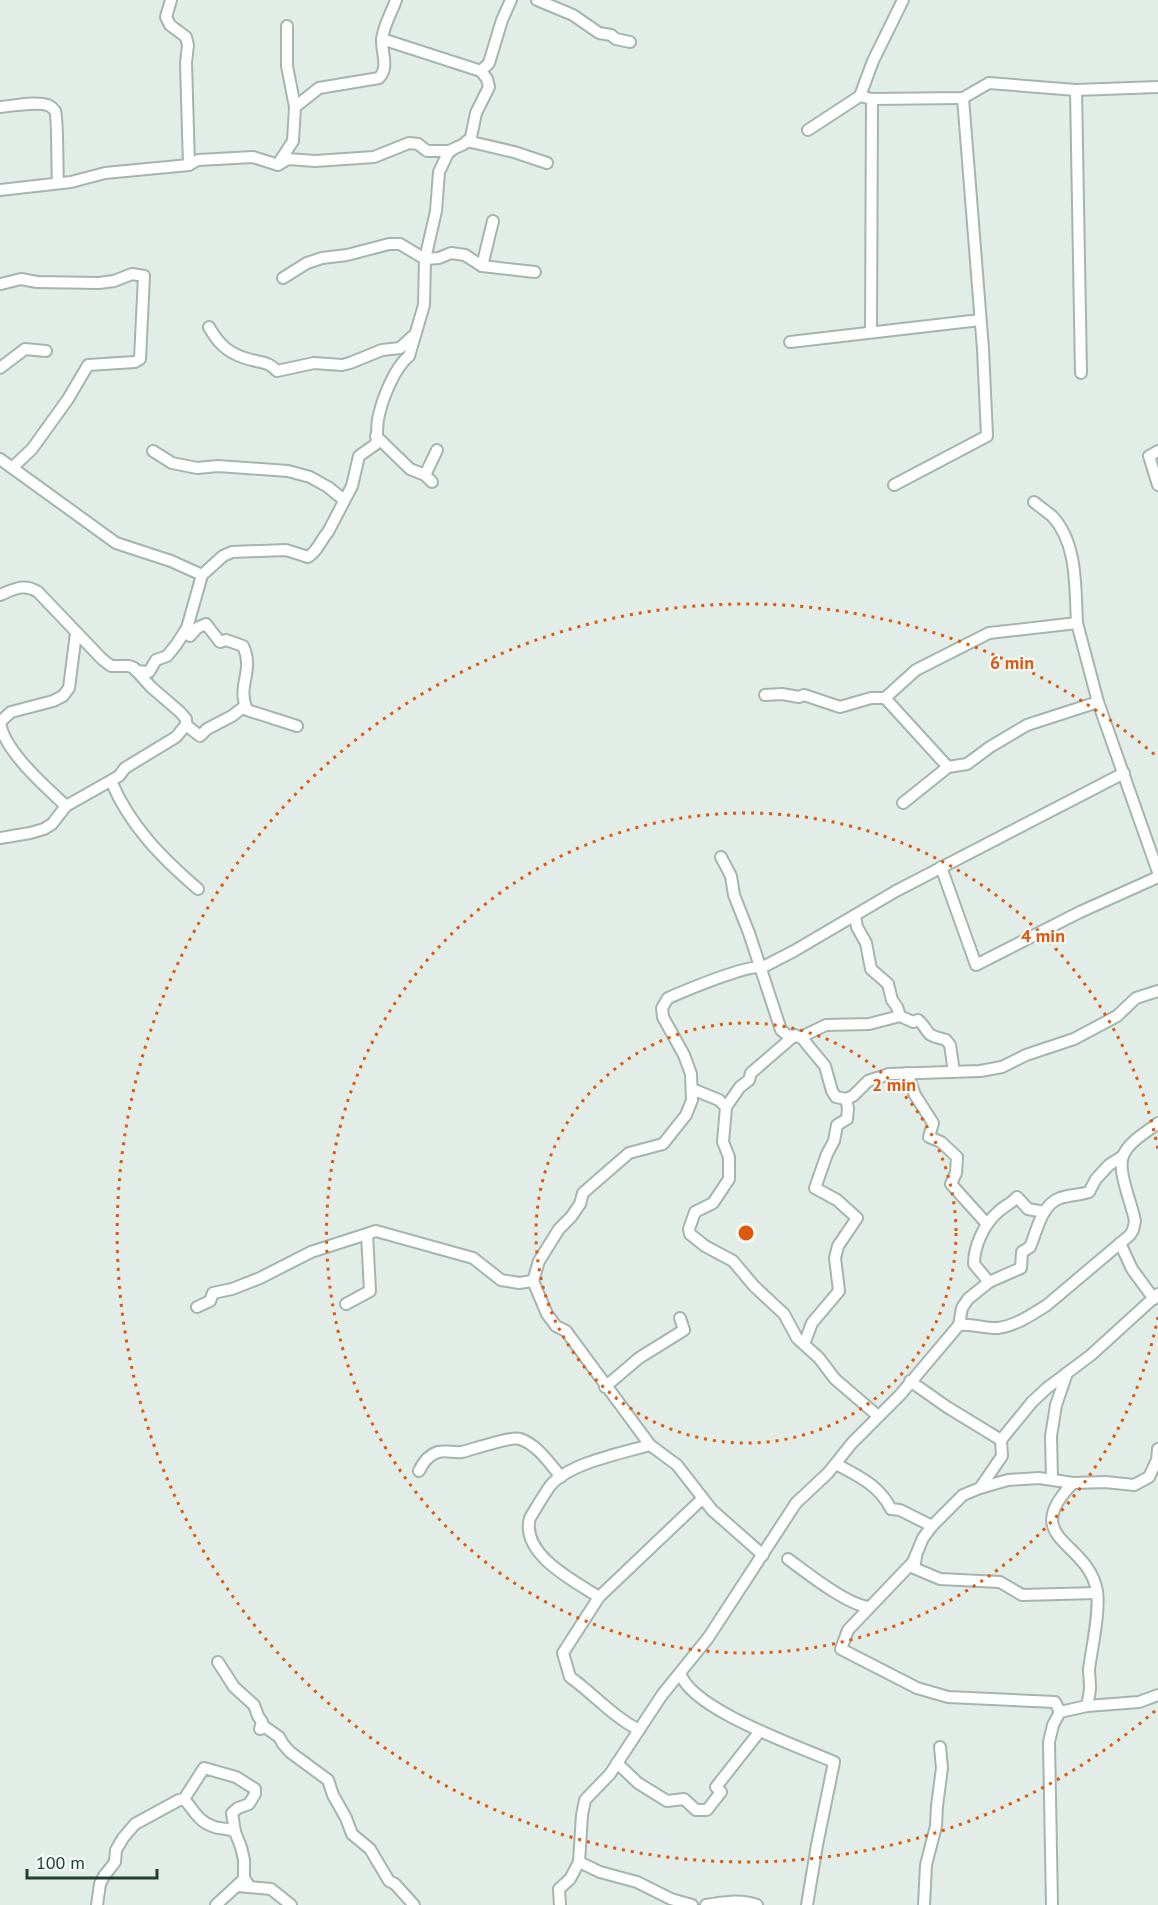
<svg xmlns="http://www.w3.org/2000/svg" width="1158" height="1905" viewBox="0 0 1158 1905" font-family="'PT Sans',sans-serif">
  <style>
    .lines { fill: none; stroke-linecap: round; stroke-linejoin: round }
    .minor-casing { stroke: #a4b5af; stroke-width: 14 }
    .minor { stroke: #fff; stroke-width: 10 }
    .ring { fill: none; stroke: #de580e; stroke-width: 3; stroke-dasharray: 3 6 }
    .centre { fill: #de580e; stroke: #f3f9f6; stroke-width: 3 }
    .ring-label { font-size: 18px; text-anchor: middle; font-weight: bold; fill: #de580e; stroke: #f3f9f6; stroke-width: 4.5; stroke-linejoin: round; paint-order: stroke }
  </style>
  <rect width="100%" height="100%" fill="#e2ede8"/>
  <g class="lines">
    <defs>
      <g id="minor">
        <polyline points="171,0 166,17 170,25 186,37 188,45 186,63 189,165"/>
        <polyline points="537,0 573,15 599,33 611,35 616,39 630,42"/>
        <polyline points="382,39 481,71 487,79 489,87 476,113 470,142"/>
        <polyline points="481,71 489,63 502,20 511,0"/>
        <polyline points="860,96 873,61 903,0"/>
        <path d="M0 107C15 106 34 101 48 105 50 106 53 108 55 111 58 117 57 171 58 183"/>
        <path d="M295 107 319 88 379 78C389 67 382 54 382 41 382 28 392 12 396 0"/>
        <polyline points="808,130 860,96 872,99 963,98 989,83 1076,90"/>
        <polyline points="278,164 293,141 295,107 287,66 287,26"/>
        <polyline points="0,190 71,182 105,173 189,165 198,160 253,157 278,165 288,159 315,161 374,157 409,143 418,144 427,151 451,151"/>
        <polyline points="482,266 493,221"/>
        <polyline points="283,278 307,263 322,258 347,255 389,244 400,244 425,259 439,258 451,253 465,255 482,266 535,272"/>
        <polyline points="1,284 21,279 37,282 99,283 114,281 132,274 144,276 140,359 135,362 88,365 68,399 32,449 13,467"/>
        <path d="M209 327C219 345 230 355 252 360 263 363 269 362 277 371L314 363 342 365 350 363 382 350 400 348 413 336"/>
        <polyline points="871,332 872,99"/>
        <polyline points="790,342 980,320"/>
        <polyline points="0,368 25,349 46,351"/>
        <polyline points="1081,373 1076,90 1158,87"/>
        <polyline points="376,436 410,469 425,475 432,482"/>
        <polyline points="153,451 172,463 197,468 218,466 288,471 310,477 328,487 344,500"/>
        <polyline points="1158,451 1149,456 1158,485"/>
        <polyline points="0,459 116,543 171,561 202,575"/>
        <polyline points="425,475 437,450"/>
        <polyline points="894,485 987,436 983,349 963,98"/>
        <path d="M1034 502C1040 507 1046 511 1052 516 1078 543 1075 589 1077 623"/>
        <path d="M0 595C14 589 24 583 38 592L102 659 111 666H129L134 668 151 687 180 712 186 719V725L200 736 207 729 232 716 245 706"/>
        <path d="M187 628 190 636 197 628 206 624 220 642 226 640 243 646C255 671 236 685 247 710L297 726"/>
        <path d="M136 671 149 672 156 660 167 656 176 645 187 628 202 575 223 556 232 552 286 550 308 557C318 551 320 541 328 532L352 486 359 456 376 444C378 435 376 425 379 415 383 397 395 367 409 356L424 305 425 259 436 211 439 172 449 151 464 144 467 141 514 152 547 163"/>
        <polyline points="765,695 782,694 799,697 804,695 840,707 871,698 885,698"/>
        <polyline points="948,767 885,698 916,670 989,633 1077,623 1098,702 1158,872"/>
        <path d="M111 781C130 826 162 858 198 889"/>
        <polyline points="903,803 948,767 967,764 990,747 1027,725 1098,702"/>
        <path d="M66 806C46 787 3 750 0 722L11 712 53 701 63 696 69 688 76 633"/>
        <polyline points="0,838 30,833 44,829 52,824 66,806 119,776 125,768 176,737 186,725"/>
        <polyline points="721,857 731,876 734,895 749,933 781,1030 787,1035 801,1037 825,1066 832,1091 836,1097 846,1099 853,1096 868,1081 889,1074 980,1071 1002,1067 1026,1055 1074,1039 1117,1016 1136,998 1158,991"/>
        <polyline points="941,867 976,965 1080,912 1158,877"/>
        <path d="M855 916 857 927 866 943 871 969 888 984 892 1000 897 1007 900 1016 913 1022 918 1020C925 1025 926 1032 931 1035 936 1038 941 1038 946 1040L950 1045 954 1072"/>
        <polyline points="795,1035 751,1073 749,1080 740,1087 726,1107 723,1142 729,1157 729,1179 713,1203 695,1212 689,1229 690,1234 705,1246 733,1261 754,1286 784,1314 797,1338 819,1358 835,1379 878,1416"/>
        <polyline points="801,1037 826,1025 869,1024 900,1016"/>
        <polyline points="907,1073 915,1095 933,1123 929,1137 941,1142 957,1157 956,1173 951,1184 987,1224"/>
        <polyline points="692,1089 719,1100 726,1107"/>
        <polyline points="1120,1243 1132,1269 1154,1299"/>
        <path d="M989 1282 974 1264C974 1246 984 1224 998 1212 1004 1206 1011 1204 1017 1197L1028 1209 1044 1212"/>
        <polyline points="346,1304 370,1291 367,1234"/>
        <polyline points="197,1307 210,1301 213,1293 232,1289 260,1278 311,1252 376,1231 473,1258 501,1280 519,1283 533,1281"/>
        <path d="M959 1325C972 1323 985 1329 998 1328 1015 1326 1033 1314 1047 1305L1130 1235 1133 1230 1135 1221C1132 1204 1117 1171 1123 1156 1128 1142 1147 1132 1158 1123"/>
        <polyline points="804,1344 812,1323 839,1291 835,1258 838,1246 857,1218 837,1200 815,1188 827,1154 834,1141 837,1125 847,1119 848,1108 846,1099"/>
        <polyline points="910,1381 947,1407 1001,1440"/>
        <polyline points="605,1387 639,1358 684,1330 680,1318"/>
        <path d="M836 1464C858 1476 879 1485 891 1509L900 1510 932 1526"/>
        <path d="M419 1471C423 1462 429 1455 438 1452 446 1450 454 1453 462 1452 474 1449 511 1436 520 1439 538 1445 550 1464 561 1477"/>
        <polyline points="1052,1479 1051,1436 1056,1405 1067,1373"/>
        <polyline points="980,1488 1008,1480 1039,1478 1073,1483 1105,1482 1134,1485 1149,1477 1157,1460 1158,1449"/>
        <path d="M763 1555 712 1510 677 1465 650 1445 566 1331 556 1326 547 1314 533 1281 539 1261 559 1229 571 1217 580 1204 583 1193 629 1153 663 1144 686 1115 692 1100 691 1074 684 1055 663 1017 662 1008 668 998C682 992 750 963 761 968L794 951 896 891 1124 773"/>
        <polyline points="916,1557 914,1568 940,1579 1000,1582 1022,1595 1097,1593"/>
        <path d="M788 1559C806 1572 847 1605 869 1607"/>
        <polyline points="599,1597 702,1499"/>
        <polyline points="218,1662 234,1687 254,1705 258,1716 262,1722 260,1729 265,1727 279,1737 283,1744 290,1752 328,1780 333,1795 346,1818 352,1834 370,1849 389,1881 395,1884 414,1905"/>
        <path d="M680 1673C692 1710 798 1746 834 1762L817 1845 807 1905"/>
        <polyline points="1087,1706 1139,1702 1158,1695"/>
        <polyline points="1060,1712 1055,1702 948,1697 917,1688 841,1649 848,1630 913,1562 923,1538 932,1526 963,1495 980,1488 1002,1456 1001,1440 1032,1402 1047,1388 1091,1355 1158,1294"/>
        <path d="M639 1730C612 1716 595 1695 570 1677L563 1653 599 1597C574 1581 520 1554 530 1518 536 1508 543 1496 550 1486 569 1463 622 1453 650 1445"/>
        <polyline points="617,1763 638,1783 667,1801 684,1799 696,1810 707,1810 721,1792 716,1787 760,1731"/>
        <path d="M184 1799C193 1809 198 1821 212 1826 220 1830 227 1827 235 1832"/>
        <polyline points="579,1862 600,1872 637,1882 671,1899 692,1905"/>
        <polyline points="238,1886 271,1889 291,1905"/>
        <polyline points="97,1905 100,1884 104,1876 115,1862 116,1850 123,1838 135,1824 179,1800 184,1799 204,1768 236,1777 255,1789 255,1794 249,1804 238,1808 232,1813 235,1832 241,1847 244,1860 244,1878 249,1886"/>
        <polyline points="216,1905 242,1881"/>
        <path d="M560 1905 559 1889 570 1879 579 1862 582 1815 585 1800 610 1774 662 1695 708 1638 796 1503 828 1473 852 1443 900 1395 959 1325 962 1308 968 1299 989 1282 1021 1268 1022 1252 1030 1247C1037 1231 1041 1205 1060 1198 1069 1195 1080 1195 1089 1192L1096 1179 1109 1165 1123 1156"/>
        <path d="M706 1905C722 1902 741 1899 757 1905"/>
        <polyline points="924,1905 926,1865 936,1826 937,1806 942,1768 940,1747"/>
        <path d="M1052 1905 1049 1742 1053 1725 1060 1712 1087 1706C1088 1700 1090 1693 1090 1687 1090 1681 1089 1675 1089 1669 1092 1647 1100 1612 1097 1591 1088 1540 1018 1540 1073 1483"/>
      </g>
    </defs>
    <use href="#minor" class="minor-casing"/>
    <use href="#minor" class="minor"/>
  </g>
  <g class="ring">
    <circle cx="746" cy="1233" r="210"/>
    <path d="M1158 1317A420 420 0 1 1 1158 1149"/>
    <path d="M1155 1711A629 629 0 1 1 1155 755"/>
  </g>
  <circle cx="746" cy="1233" r="9" class="centre"/>
  <g class="ring-label">
    <text x="1012" y="669">6 min</text>
    <text x="1043" y="942">4 min</text>
    <text x="894" y="1091">2 min</text>
  </g>
  <path d="M27 1869v9h130v-9" fill="none" stroke="#213e37" stroke-width="3"/>
  <text x="36" y="1869" font-size="18" fill="#213e37" stroke="#f3f9f6" stroke-width="4.5" paint-order="stroke">100 m</text>
</svg>
